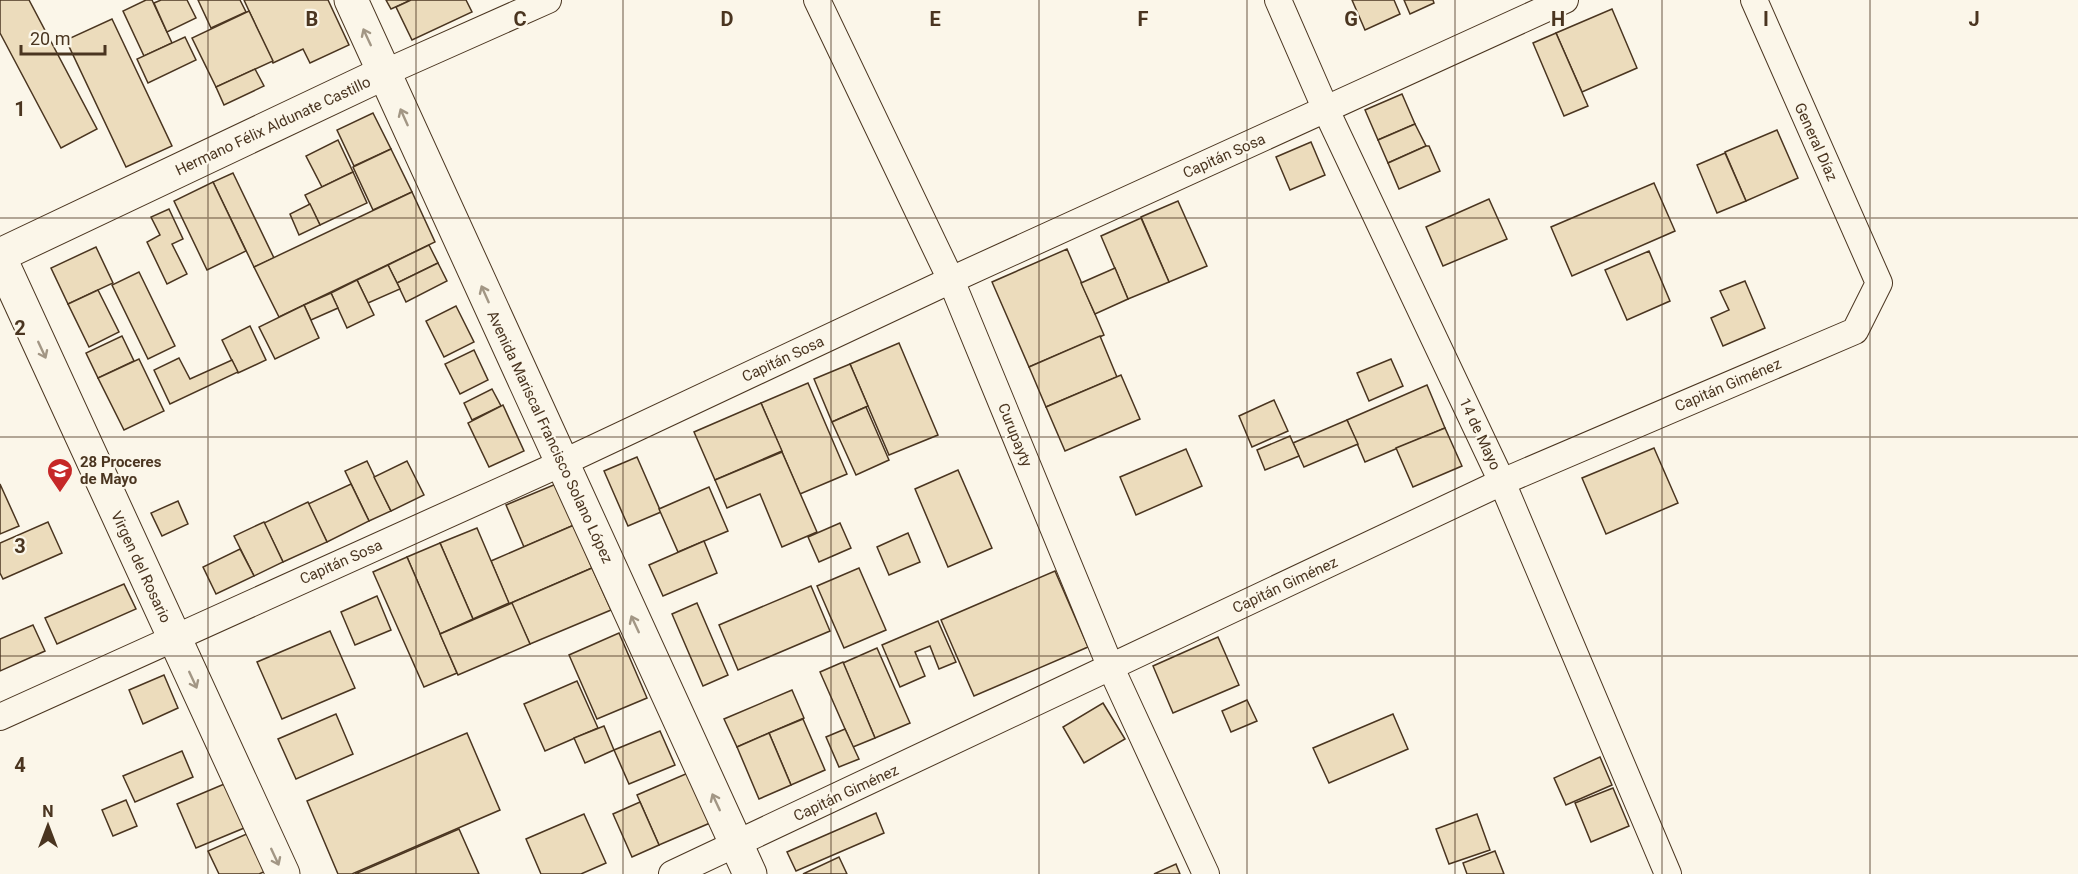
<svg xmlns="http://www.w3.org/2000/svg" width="2078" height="874" viewBox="0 0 2078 874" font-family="Roboto,sans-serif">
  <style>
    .building { fill: #ecdcbc; stroke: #4a3520; stroke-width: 1.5 }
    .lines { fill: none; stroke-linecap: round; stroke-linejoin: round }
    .street-casing { stroke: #4a3520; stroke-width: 28 }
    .secondary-casing { stroke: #4a3520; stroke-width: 35 }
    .street { stroke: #fbf6e9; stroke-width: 26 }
    .secondary { stroke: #fbf6e9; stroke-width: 33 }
    .oneway { stroke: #a29684 }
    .grid { fill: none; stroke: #4a3520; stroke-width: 1.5; stroke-opacity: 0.55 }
    .labels { text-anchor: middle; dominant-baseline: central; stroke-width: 4.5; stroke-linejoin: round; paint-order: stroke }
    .street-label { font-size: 15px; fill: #4a3520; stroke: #fbf6e9 }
    .poi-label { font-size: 15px; font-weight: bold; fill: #4a3520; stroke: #fbf6e9; text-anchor: start }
    .grid-label { font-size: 20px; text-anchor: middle; font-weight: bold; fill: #4a3520; stroke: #fbf6e9; stroke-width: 4.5; stroke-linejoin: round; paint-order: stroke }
  </style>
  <rect width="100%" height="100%" fill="#fbf6e9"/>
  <g class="building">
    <polygon points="0,0 29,0 97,129 61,148 0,33"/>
    <polygon points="146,0 152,0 172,43 144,56 123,11"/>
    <polygon points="161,0 187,0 196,18 167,32 154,3"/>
    <polygon points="198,0 240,0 246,12 211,28"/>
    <polygon points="244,0 328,0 349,45 310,63 303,49 273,63"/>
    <polygon points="386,0 411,0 391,9"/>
    <polygon points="411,0 466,0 472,12 412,40 396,7"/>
    <polygon points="1352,0 1394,0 1400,14 1365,30"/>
    <polygon points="1404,0 1433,0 1434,3 1410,14"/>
    <polygon points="1612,9 1637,68 1582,92 1556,33"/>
    <polygon points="249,11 273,61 216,87 192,38"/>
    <polygon points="112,19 172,146 126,167 66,40"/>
    <polygon points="1556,33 1588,106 1564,116 1533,43"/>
    <polygon points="185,37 196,60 148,83 137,59"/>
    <polygon points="255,69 264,86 224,105 216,87"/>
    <polygon points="1402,94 1415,124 1378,140 1365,110"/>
    <polygon points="373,113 391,149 354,166 337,130"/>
    <polygon points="1415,124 1426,146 1388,163 1378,140"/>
    <polygon points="1777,130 1798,178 1746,201 1725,152"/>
    <polygon points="338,140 353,172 322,187 306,156"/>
    <polygon points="1311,142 1325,175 1290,190 1276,157"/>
    <polygon points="1426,146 1429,146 1440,171 1399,189 1388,163"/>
    <polygon points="391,149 412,192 373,210 353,167"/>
    <polygon points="1725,153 1746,201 1717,213 1697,165"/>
    <polygon points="353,172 367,203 320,225 305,195"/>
    <polygon points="233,173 274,258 254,267 213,182"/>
    <polygon points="213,182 246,251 207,270 174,201"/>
    <polygon points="1654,183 1675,231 1572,276 1551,227"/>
    <polygon points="412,192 435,242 279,317 254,267"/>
    <polygon points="1489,199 1507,239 1443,266 1426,227"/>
    <polygon points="1178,201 1207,266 1169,282 1141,217"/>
    <polygon points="310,204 320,225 299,235 290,214"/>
    <polygon points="169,209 183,239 172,244 187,274 167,284 147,242 160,235 151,217"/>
    <polygon points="1141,218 1169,282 1128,299 1101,236"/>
    <polygon points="429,245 438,263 397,283 388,265"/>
    <polygon points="96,247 113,283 68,304 51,268"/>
    <polygon points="1067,249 1104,335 1029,367 992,282"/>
    <polygon points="1649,251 1670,301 1627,320 1605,270"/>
    <polygon points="438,263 447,281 406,302 397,283"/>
    <polygon points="388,265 400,289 368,303 357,280"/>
    <polygon points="1115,268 1128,299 1095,314 1081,283"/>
    <polygon points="139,272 175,346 148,359 112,285"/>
    <polygon points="357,280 374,315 347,328 331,293"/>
    <polygon points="1745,281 1765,328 1723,346 1711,318 1729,310 1720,291"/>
    <polygon points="98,290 119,332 89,347 68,304"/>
    <polygon points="331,293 338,308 311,320 304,305"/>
    <polygon points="304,305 319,338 275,359 259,327"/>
    <polygon points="456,306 474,342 444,357 426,321"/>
    <polygon points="250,326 266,360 238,373 222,340"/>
    <polygon points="122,336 134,361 98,378 86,353"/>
    <polygon points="1100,336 1117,377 1046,407 1029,367"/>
    <polygon points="899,343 938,435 889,455 850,364"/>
    <polygon points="474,350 488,380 460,394 445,364"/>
    <polygon points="179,358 190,379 232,360 238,372 170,404 154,370"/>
    <polygon points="139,359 164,411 124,430 98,378"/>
    <polygon points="1391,359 1403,386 1369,401 1357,373"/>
    <polygon points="850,364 868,406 832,422 814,379"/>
    <polygon points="1121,375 1140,419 1065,451 1046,407"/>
    <polygon points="808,383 847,474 800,494 761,403"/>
    <polygon points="1427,385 1445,428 1365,462 1347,420"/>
    <polygon points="492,389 501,406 472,420 464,403"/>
    <polygon points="1274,400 1288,431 1252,447 1239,416"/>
    <polygon points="761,403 782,451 715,480 694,432"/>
    <polygon points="503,405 524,451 489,467 468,423"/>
    <polygon points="866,407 889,460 856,475 832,422"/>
    <polygon points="1347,420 1358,444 1304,467 1293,443"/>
    <polygon points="1445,428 1462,466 1413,487 1396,448"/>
    <polygon points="1290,436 1299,456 1265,470 1257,450"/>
    <polygon points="1654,448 1678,503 1606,534 1582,478"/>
    <polygon points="1186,449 1202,486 1136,515 1120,477"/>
    <polygon points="782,452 817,532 782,547 760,494 727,508 715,480"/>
    <polygon points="637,457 661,512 628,526 604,471"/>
    <polygon points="367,461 391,511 369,521 345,471"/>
    <polygon points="407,461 424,495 391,511 374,477"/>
    <polygon points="958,470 992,548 948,567 915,489"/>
    <polygon points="0,484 19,526 0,534"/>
    <polygon points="351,484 369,521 327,542 308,504"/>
    <polygon points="556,484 574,525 524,547 506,505"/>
    <polygon points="709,487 728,531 678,552 659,509"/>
    <polygon points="178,501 188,524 162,536 151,513"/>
    <polygon points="308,502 327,542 283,562 264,523"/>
    <polygon points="48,522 62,553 3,579 0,573 0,543"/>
    <polygon points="264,522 283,562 254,576 234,536"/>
    <polygon points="840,523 851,548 819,562 808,537"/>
    <polygon points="574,525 592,568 509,604 491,561"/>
    <polygon points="477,528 509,603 473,619 440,543"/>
    <polygon points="908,533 920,562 889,575 877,547"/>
    <polygon points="704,541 717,573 663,596 649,565"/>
    <polygon points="440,543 473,619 440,634 407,557"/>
    <polygon points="240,549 254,576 216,594 203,567"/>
    <polygon points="407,557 457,673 424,687 373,572"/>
    <polygon points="592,568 611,610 530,644 511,603"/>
    <polygon points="859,568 886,630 844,648 817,586"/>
    <polygon points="1055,571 1088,647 974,696 941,620"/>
    <polygon points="124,584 136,609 57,644 45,618"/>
    <polygon points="811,586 830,631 738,670 719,625"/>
    <polygon points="377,596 391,630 355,645 341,612"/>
    <polygon points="512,603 530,644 458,675 440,634"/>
    <polygon points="697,603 728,675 703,686 672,614"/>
    <polygon points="938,621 956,662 939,669 930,646 915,652 925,676 900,687 882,645"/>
    <polygon points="33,625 45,651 0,671 0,639"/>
    <polygon points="330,631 355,688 282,719 257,662"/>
    <polygon points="619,633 647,698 597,719 569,655"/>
    <polygon points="1218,637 1239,685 1173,713 1153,666"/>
    <polygon points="877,648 910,723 875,738 843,663"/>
    <polygon points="843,662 875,738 853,747 820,672"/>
    <polygon points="164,675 178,708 143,724 129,690"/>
    <polygon points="577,681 598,728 545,751 524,704"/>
    <polygon points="792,690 804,718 737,747 724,719"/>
    <polygon points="1247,700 1257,721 1231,732 1222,711"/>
    <polygon points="1103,703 1125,739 1084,763 1063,727"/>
    <polygon points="336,714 353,754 296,779 278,739"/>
    <polygon points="1393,714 1408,749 1329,783 1313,748"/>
    <polygon points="803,719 825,770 791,785 769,733"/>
    <polygon points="604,726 614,750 585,763 574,738"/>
    <polygon points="845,729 859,759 839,767 826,737"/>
    <polygon points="660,731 675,765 629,784 614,750"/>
    <polygon points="467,733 500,810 352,874 338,874 307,801"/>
    <polygon points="769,733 791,785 759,799 737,747"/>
    <polygon points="182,751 193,777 135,802 123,776"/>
    <polygon points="1600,757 1612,785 1566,805 1554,778"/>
    <polygon points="688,773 710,823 659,845 637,795"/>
    <polygon points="229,782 249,826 196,848 177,804"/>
    <polygon points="1613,788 1629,826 1591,842 1575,803"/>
    <polygon points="126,800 137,826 113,836 102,810"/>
    <polygon points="640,802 659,845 632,857 613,814"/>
    <polygon points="876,813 884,833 796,871 787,852"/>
    <polygon points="584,814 606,863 581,874 541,874 526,839"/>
    <polygon points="1477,814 1490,850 1449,864 1436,829"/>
    <polygon points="258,829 275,867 259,874 219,874 208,851"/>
    <polygon points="459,829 479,874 355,874"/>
    <polygon points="1495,851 1504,874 1467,874 1463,863"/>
    <polygon points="839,857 847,874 803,874"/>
    <polygon points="1176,864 1180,874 1154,874"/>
  </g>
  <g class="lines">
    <defs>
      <g id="street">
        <polyline points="817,0 951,280 1111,668 1206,874"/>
        <polyline points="1278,0 1326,110 1502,482 1668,874"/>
        <polyline points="384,73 548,0"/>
        <polyline points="0,717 562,463 951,280 1565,0"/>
        <polyline points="672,874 1502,482 1855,331 1879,283 1754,0"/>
      </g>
      <g id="secondary">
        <polyline points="351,0 750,874"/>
        <polyline points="0,255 384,73"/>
        <polyline points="0,258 283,874"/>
      </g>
    </defs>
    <use href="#street" class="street-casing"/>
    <use href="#secondary" class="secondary-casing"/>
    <use href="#street" class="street"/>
    <use href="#secondary" class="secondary"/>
  </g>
  <defs><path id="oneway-shaft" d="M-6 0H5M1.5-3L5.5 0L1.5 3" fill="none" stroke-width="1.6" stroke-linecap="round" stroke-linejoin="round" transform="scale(1.5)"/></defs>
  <g class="oneway">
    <use href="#oneway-shaft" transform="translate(367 37) rotate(-115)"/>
    <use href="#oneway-shaft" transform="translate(404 117) rotate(-114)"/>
    <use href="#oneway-shaft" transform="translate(485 294) rotate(-114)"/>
    <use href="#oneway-shaft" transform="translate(42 350) rotate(65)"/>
    <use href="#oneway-shaft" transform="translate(635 624) rotate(-115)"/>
    <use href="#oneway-shaft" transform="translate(193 680) rotate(65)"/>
    <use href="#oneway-shaft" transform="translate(716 802) rotate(-115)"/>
    <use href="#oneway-shaft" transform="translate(275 857) rotate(65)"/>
  </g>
  <path class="grid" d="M208 0V874M416 0V874M623 0V874M831 0V874M1039 0V874M1247 0V874M1455 0V874M1662 0V874M1870 0V874M0 218H2078M0 437H2078M0 656H2078"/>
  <defs>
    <symbol id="school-pin" viewBox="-11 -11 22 30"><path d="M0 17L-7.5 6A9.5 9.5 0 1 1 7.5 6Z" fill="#c62828" stroke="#fbf6e9"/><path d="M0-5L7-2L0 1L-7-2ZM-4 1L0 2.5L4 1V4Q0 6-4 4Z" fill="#fff"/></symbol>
  </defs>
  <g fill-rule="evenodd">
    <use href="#school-pin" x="45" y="456" width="30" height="40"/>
  </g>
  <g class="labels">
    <g class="street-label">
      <text transform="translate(273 126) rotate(-25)">Hermano Félix Aldunate Castillo</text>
      <text transform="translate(1816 142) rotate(66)">General Díaz</text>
      <text transform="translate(1224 156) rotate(-24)">Capitán Sosa</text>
      <text transform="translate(783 359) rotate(-25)">Capitán Sosa</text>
      <text transform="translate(1728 385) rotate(-23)">Capitán Giménez</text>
      <text transform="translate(1480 434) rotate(65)">14 de Mayo</text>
      <text transform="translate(1015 435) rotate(68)">Curupayty</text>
      <text transform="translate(550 437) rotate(65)">Avenida Mariscal Francisco Solano López</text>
      <text transform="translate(341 562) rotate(-24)">Capitán Sosa</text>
      <text transform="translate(141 567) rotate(65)">Virgen del Rosario</text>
      <text transform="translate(1285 585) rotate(-25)">Capitán Giménez</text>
      <text transform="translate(846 793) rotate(-25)">Capitán Giménez</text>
    </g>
    <g class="poi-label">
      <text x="80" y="462">28 Proceres<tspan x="80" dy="17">de Mayo</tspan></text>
    </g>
  </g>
  <g class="grid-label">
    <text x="312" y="26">B</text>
    <text x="520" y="26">C</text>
    <text x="727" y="26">D</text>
    <text x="935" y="26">E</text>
    <text x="1143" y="26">F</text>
    <text x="1351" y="26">G</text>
    <text x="1558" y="26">H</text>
    <text x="1766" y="26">I</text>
    <text x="1974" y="26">J</text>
    <text x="20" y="116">1</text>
    <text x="20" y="335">2</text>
    <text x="20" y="553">3</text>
    <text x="20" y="772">4</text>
  </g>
  <g transform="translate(48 826)" stroke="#fbf6e9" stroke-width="4.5" paint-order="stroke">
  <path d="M0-4.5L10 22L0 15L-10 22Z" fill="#4a3520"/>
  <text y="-9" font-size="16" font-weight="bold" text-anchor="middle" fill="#4a3520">N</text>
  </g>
  <path d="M21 45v9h84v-9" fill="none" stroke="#4a3520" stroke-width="3"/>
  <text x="30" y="45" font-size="18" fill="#4a3520" stroke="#fbf6e9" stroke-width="4.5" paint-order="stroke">20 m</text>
</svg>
